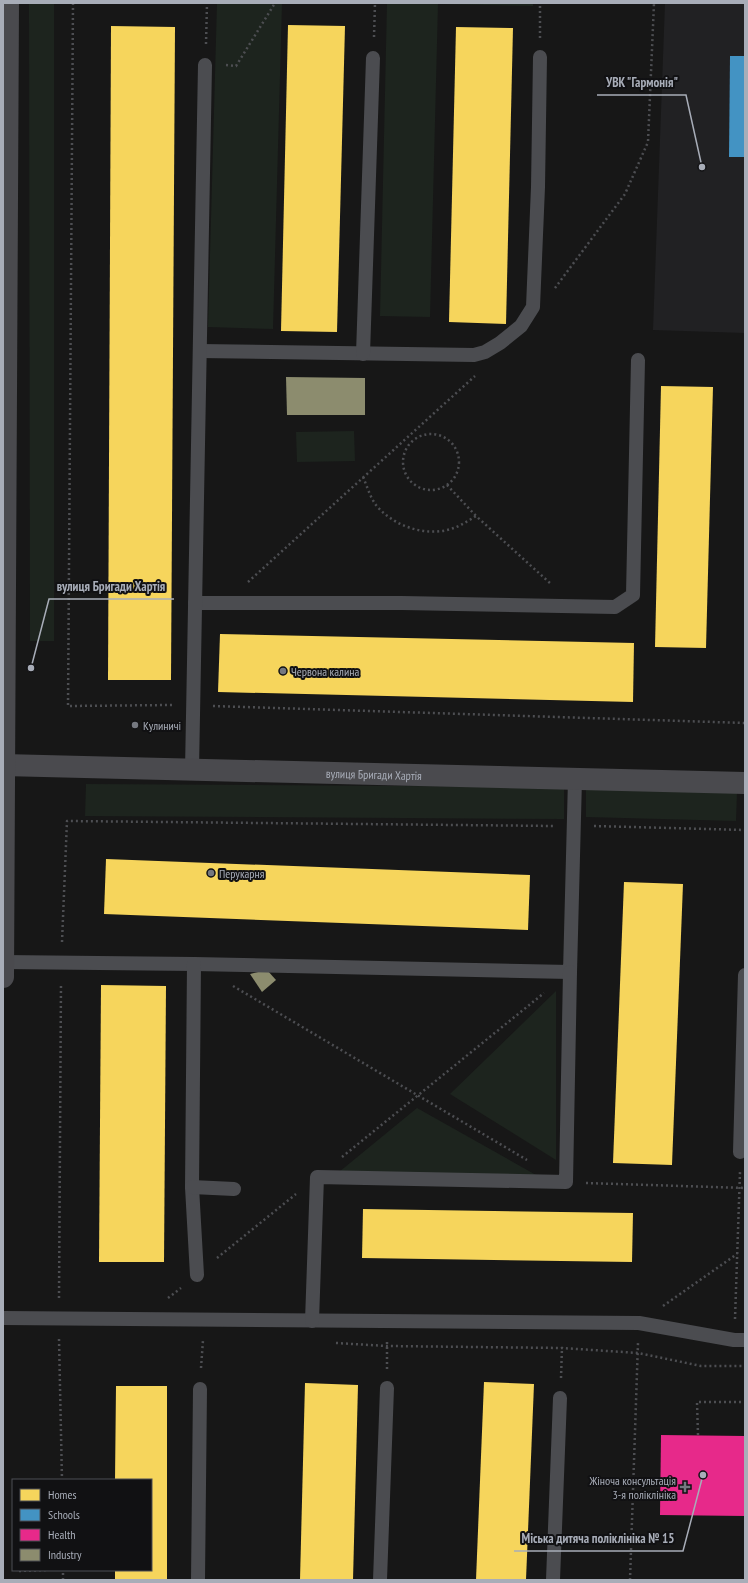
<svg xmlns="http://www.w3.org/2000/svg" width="748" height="1583" viewBox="0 0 748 1583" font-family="'PT Sans Narrow',sans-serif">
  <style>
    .built { fill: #212123 }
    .green { fill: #1d241e }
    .homes { fill: #f6d55c }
    .schools { fill: #4393c3 }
    .health { fill: #e7298a }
    .industry { fill: #8c8c6e }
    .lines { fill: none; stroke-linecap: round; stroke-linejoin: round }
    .path { stroke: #4d4e52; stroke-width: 2.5; stroke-dasharray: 2 3; stroke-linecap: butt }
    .lane { stroke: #4b4c50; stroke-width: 14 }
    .secondary { stroke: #4a4a4e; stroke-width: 22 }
    .poi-dot { fill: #757880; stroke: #111113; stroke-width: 1.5 }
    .labels { text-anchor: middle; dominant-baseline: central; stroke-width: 4; stroke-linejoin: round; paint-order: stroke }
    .poi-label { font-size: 12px; fill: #a8adb8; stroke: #111113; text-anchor: start }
    .street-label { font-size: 12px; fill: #a8adb8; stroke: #111113 }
    .leader { fill: none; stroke: #a8adb8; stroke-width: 1.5 }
    .callout-dot { fill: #a8adb8; stroke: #111113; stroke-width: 1.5 }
    .callout-label { font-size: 13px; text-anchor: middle; font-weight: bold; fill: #a8adb8; stroke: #111113; stroke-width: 4; stroke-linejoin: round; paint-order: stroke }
  </style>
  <rect width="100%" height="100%" fill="#171717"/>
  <polygon class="built" points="665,3 745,3 745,333 653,330"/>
  <g class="green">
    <polygon points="29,3 54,3 54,641 30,641"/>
    <polygon points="217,3 282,3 273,329 208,327"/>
    <polygon points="387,3 533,3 533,6 438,4 430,317 380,316"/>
    <polygon points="354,431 355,461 297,462 296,432"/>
    <polygon points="86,784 564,787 564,819 85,816"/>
    <polygon points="586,788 737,792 736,821 586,817"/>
    <polygon points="556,991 556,1160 450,1094"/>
    <polygon points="417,1108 536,1175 339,1172"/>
  </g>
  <g class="homes">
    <polygon points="288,25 345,26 337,332 281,331"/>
    <polygon points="111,26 175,27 171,680 108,680"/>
    <polygon points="456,27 513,28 506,324 449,322"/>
    <polygon points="661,386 713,387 706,648 655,647"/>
    <polygon points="220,634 634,643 633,702 218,692"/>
    <polygon points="106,859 530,875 528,930 104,914"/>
    <polygon points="624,882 683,884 672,1165 613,1163"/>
    <polygon points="101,985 166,986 164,1262 99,1262"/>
    <polygon points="363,1209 633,1213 632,1262 362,1258"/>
    <polygon points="484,1382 534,1384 526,1580 476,1580"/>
    <polygon points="305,1383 358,1385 353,1580 300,1580"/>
    <polygon points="116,1386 167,1386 167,1580 115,1580 115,1570 151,1570 151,1480 115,1480"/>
  </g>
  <polygon class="schools" points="730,56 745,56 745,157 729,157"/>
  <polygon class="health" points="661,1435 745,1436 745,1516 660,1515"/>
  <g class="industry">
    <polygon points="286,377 365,378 365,415 287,415"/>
    <polygon points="267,970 276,980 262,992 250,974"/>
  </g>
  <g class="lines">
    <g class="path">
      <polyline points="73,3 68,706 172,705"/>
      <polyline points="374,37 375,3"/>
      <polyline points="540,38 540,3"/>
      <polyline points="206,44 207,3"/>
      <polyline points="226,65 236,66 275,3"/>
      <polyline points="555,288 625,194 648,142 654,3"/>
      <circle cx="431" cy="462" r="28"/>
      <path d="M363 477C367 486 370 497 376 505 393 526 425 537 451 529 460 526 468 521 476 516L551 584"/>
      <polyline points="447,485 476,516"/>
      <polyline points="248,582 475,376"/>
      <polyline points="213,706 745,723"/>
      <polyline points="594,826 745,830"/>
      <polyline points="62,942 67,821 555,826"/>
      <polyline points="233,986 527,1160"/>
      <polyline points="342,1157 544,993"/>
      <polyline points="586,1183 745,1188"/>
      <polyline points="217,1258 296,1194"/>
      <polyline points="59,1298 61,983"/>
      <polyline points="168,1298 181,1288"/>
      <polyline points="663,1306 737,1254"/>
      <polyline points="735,1319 740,1172"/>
      <polyline points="59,1339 62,1480"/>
      <polyline points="336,1343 387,1346 562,1348 638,1353 701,1366 745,1366"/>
      <polyline points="201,1368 203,1340"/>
      <polyline points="387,1369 387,1340"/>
      <polyline points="561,1378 562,1347"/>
      <polyline points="698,1435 697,1402 745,1402"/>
      <polyline points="19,1571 49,1570"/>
      <polyline points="63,1580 63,1570"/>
      <polyline points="630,1580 638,1343"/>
    </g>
    <g class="lane">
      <polyline points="200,351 474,355 485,352 500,343 521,326 533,307 538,187 540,57"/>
      <polyline points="363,354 373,58"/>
      <polyline points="195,603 402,603 615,607 633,595 638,360"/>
      <polyline points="192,770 205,65"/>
      <polyline points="3,962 194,964 570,972 575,779"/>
      <polyline points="194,964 192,1187 197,1275"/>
      <polyline points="740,1152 745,975"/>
      <polyline points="192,1187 234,1189"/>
      <polyline points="3,1318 639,1323 734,1340 745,1340"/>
      <polyline points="312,1321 317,1177 566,1182 570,972"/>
      <polyline points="198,1580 200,1389"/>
      <polyline points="380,1580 387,1388"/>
      <polyline points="553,1580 560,1398"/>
    </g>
    <g class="secondary">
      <path id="s1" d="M3 765 745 783"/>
      <polyline points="3,977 8,3"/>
    </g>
  </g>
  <g class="poi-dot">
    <circle cx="283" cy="671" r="4"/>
    <circle cx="135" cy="725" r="4"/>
    <circle cx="211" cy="873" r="4"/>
    <path d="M683 1481h4v4h4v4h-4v4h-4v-4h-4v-4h4z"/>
  </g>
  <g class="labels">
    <g class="poi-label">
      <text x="291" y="671">Червона калина</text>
      <text x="143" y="725">Кулиничі</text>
      <text x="219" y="873">Перукарня</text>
      <text x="676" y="1480" text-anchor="end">Жіноча консультація<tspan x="676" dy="14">3-я поліклініка</tspan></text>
    </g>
    <g class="street-label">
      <text stroke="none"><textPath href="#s1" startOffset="371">вулиця Бригади Хартія</textPath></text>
    </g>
  </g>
  <path class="leader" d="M702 167L686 95H597M31 668L49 599H174M703 1475L683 1551H514"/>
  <g class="callout-dot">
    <circle cx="702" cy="167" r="4"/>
    <circle cx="31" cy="668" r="4"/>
    <circle cx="703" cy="1475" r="4"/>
  </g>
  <g class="callout-label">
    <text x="642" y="87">УВК "Гармонія"</text>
    <text x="111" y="591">вулиця Бригади Хартія</text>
    <text x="598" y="1543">Міська дитяча поліклініка № 15</text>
  </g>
  <rect width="748" height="1583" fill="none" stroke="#a8adb8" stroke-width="8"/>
  <rect x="12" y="1479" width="140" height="92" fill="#111113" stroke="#4d4f55"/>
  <rect x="20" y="1489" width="20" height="12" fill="#f6d55c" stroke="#4d4f55"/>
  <text x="48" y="1499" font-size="12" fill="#a8adb8">Homes</text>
  <rect x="20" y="1509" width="20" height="12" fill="#4393c3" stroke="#4d4f55"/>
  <text x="48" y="1519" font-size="12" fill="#a8adb8">Schools</text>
  <rect x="20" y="1529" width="20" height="12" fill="#e7298a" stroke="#4d4f55"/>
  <text x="48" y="1539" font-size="12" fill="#a8adb8">Health</text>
  <rect x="20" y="1549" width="20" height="12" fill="#8c8c6e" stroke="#4d4f55"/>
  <text x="48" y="1559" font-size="12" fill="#a8adb8">Industry</text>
</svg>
